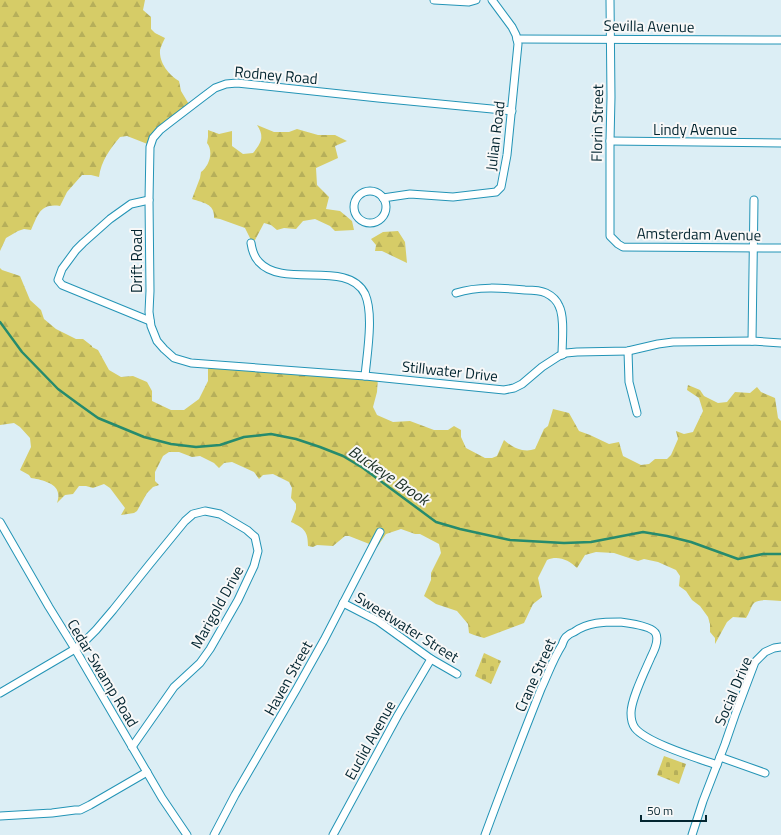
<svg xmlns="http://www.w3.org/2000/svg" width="781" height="835" viewBox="0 0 781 835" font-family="'Titillium Web',sans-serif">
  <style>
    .forest { fill: url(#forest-firs) }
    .cemetery { fill: url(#cemetery-stones) }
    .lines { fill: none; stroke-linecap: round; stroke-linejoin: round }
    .stream { stroke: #268b6d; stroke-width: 2.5 }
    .street-casing { stroke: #2394b6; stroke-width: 9 }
    .street { stroke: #fff; stroke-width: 7 }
    .labels { text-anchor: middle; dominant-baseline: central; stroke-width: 4; stroke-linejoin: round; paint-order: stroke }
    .street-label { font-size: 15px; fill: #032530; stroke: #f8f8f8 }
    .water-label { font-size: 16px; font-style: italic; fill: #1b3026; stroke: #f8f8f8 }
  </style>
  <defs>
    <pattern id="forest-firs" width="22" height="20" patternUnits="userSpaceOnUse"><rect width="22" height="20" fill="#d6cc67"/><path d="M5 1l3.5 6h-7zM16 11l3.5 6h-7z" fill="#b6af5a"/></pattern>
    <pattern id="cemetery-stones" width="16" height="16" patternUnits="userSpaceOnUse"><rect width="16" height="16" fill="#d6cc67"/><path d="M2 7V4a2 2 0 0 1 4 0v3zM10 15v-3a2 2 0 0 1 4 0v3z" fill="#b6af5a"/></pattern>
  </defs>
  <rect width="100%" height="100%" fill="#dceef5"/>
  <g class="forest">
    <path d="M0 0H145L143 10 151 17V29L155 33 165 38C163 42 161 46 160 50 159 63 169 75 179 81L181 91 190 106 157 133 150 145 127 136 120 137C110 149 101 161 99 177L91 175H82L67 192 60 206C40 203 38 215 31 230L24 229 18 231 6 238 0 251Z"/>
    <path d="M257 125 274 132H289L297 129 318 135H335L347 141 335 146 338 158 316 168 317 185 329 197 326 209 340 211 352 221 354 230 335 231 330 226 315 219 303 221 296 229 284 228 277 230 271 225 264 223 255 240 252 242 245 228 220 219 214 218C215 204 204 203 192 199L200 178 201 172C209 166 214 152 207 143L208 137V130L219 134 232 131V146L243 154 253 153C261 143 265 137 257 125Z"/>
    <polygon points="398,231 405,242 407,263 382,251 375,251 376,245 371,239 383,232"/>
    <path d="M0 268 2 270 20 276 30 300 41 310 44 319 56 329 76 339H83L92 346V347L98 350 109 370 121 377 133 376 147 382 152 391V401L171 410H184L199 399 208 381V365L378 377 377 392 373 407 377 415 393 422 410 421 434 430H448L454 426 461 430V437L466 448 485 458H492L497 456 504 440C513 448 524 453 535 449L544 429 548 426 553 409 569 413 579 431 590 435 609 444 619 442 623 456 641 465 649 464 655 459H667L671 455 678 439 676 431 684 434 693 432 703 411 699 398 687 390 688 385 700 390 704 396 718 403 727 402 735 392 750 393 757 387 761 392 775 398 778 418 781 421V601C774 601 760 598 754 603 751 606 749 614 746 618L733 617 727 622 715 644V638L710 632V624L708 617 700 606 692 600 686 591 679 586 680 576 676 570 658 562 644 559 638 561 614 553 596 552 585 555 577 568C569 560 558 555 547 560L538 578 542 597 533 604 524 623 484 638 474 635 469 633 468 624 457 611 436 604 424 596 431 580V573L441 553 439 544 420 534H415L401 529 386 534 377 547 349 536H345L333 546 317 545 313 547 308 546C308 531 304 528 291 522L296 509V504L291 498 292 488 289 482 273 474 263 475 259 479 254 472 232 462 224 463 219 468 214 463 200 456 192 457 179 452H169L163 456 155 472V481L159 485 153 487 147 493 137 511 134 513 121 515 125 508 110 488 104 484 93 488 86 486H79L73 494 65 495 57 503C58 500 59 496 58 493 57 483 39 479 31 478L29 475 20 470 31 447 30 438 20 427 14 423 0 425Z"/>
  </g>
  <g class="cemetery">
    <polygon points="484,653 501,661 491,684 475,676"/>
    <polygon points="664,756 686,764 679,784 657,775"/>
  </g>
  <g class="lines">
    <polyline class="stream" points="0,322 22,352 58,389 77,403 98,418 144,437 171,444 196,447 220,445 244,437 271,434 296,439 320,447 343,456 363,468 436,522 460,529 510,540 564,543 591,542 643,532 667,536 691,542 738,559 763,554 781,554"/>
    <defs>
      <g id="street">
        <polyline points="434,0 469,2 476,0"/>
        <polyline points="610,0 611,97 610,141 610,236 618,244 623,247 781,248"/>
        <polyline points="517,39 781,40"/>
        <polyline points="512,111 378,98 237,83 226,84 215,88 203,97 169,123 160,130 153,138 150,147 149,200 150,291 149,312 151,326 157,341 164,349 174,358 191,363 365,376 504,390 514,388 522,384 542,367 559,356 566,353 577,352 628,351 658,344 673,342 752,341 781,343"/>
        <polyline points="610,141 781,143"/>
        <circle cx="370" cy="207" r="16"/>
        <polyline points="383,198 410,194 453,197 496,192 501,187 507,155 518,44 516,35 512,27 492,0"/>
        <polyline points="149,200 131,204 110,219 83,243 76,250 62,269 58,280 62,285 150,321"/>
        <path d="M251 243C252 250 254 257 259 262 283 289 348 259 365 294 374 314 367 354 365 376"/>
        <path d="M456 293C478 286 502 288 525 290 532 290 540 290 546 293 552 296 557 301 559 306 565 317 562 342 562 355"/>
        <polyline points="752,341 754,200"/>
        <polyline points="628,351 629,382 637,413"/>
        <polyline points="0,522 49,607 75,649 162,798 187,835"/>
        <polyline points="343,603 378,621 431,659 457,674"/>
        <polyline points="0,693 75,649 87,639 96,630 113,610 149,565 185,521 193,514 205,511 220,514 247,530 255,537 258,551 254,566 238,600 210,649 200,663 174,687 132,747"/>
        <polyline points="720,757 765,773"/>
        <polyline points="0,816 52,813 75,810 80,810 90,805 147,772"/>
        <polyline points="214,835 235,795 296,690 324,640 380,532"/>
        <polyline points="333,835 398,715 431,659"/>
        <path d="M485 835C503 786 522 737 541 689 548 674 553 659 562 645 563 642 564 639 566 637 568 635 571 633 574 632 588 622 604 622 620 622 628 623 653 626 656 634 659 641 654 651 651 657 645 671 631 699 631 713 631 718 632 724 635 728 647 743 697 758 717 765"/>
        <polyline points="692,835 703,801 725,744 735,715 755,662 765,652 774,648 781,647"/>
      </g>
    </defs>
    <use href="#street" class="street-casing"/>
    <use href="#street" class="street"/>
  </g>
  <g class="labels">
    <g class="street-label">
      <text transform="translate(649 26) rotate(1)">Sevilla Avenue</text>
      <text transform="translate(276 75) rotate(5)">Rodney Road</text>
      <text transform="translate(597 123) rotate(-89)">Florin Street</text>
      <text x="695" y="129">Lindy Avenue</text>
      <text transform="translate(495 136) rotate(-83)">Julian Road</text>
      <text transform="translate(699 234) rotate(1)">Amsterdam Avenue</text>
      <text transform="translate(136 261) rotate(-90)">Drift Road</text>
      <text transform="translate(450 371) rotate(6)">Stillwater Drive</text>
      <text transform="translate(217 607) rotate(-61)">Marigold Drive</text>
      <text transform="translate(407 627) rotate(32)">Sweetwater Street</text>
      <text transform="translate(103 673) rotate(59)">Cedar Swamp Road</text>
      <text transform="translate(535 675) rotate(-66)">Crane Street</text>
      <text transform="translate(288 678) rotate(-61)">Haven Street</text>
      <text transform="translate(733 691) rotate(-67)">Social Drive</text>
      <text transform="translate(370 740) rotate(-61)">Euclid Avenue</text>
    </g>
    <g class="water-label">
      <text transform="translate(389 475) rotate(34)">Buckeye Brook</text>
    </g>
  </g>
  <path d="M641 815v6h65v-6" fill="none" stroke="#032530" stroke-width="2"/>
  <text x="647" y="815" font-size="12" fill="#032530" stroke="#f8f8f8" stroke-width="3" paint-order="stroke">50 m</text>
</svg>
